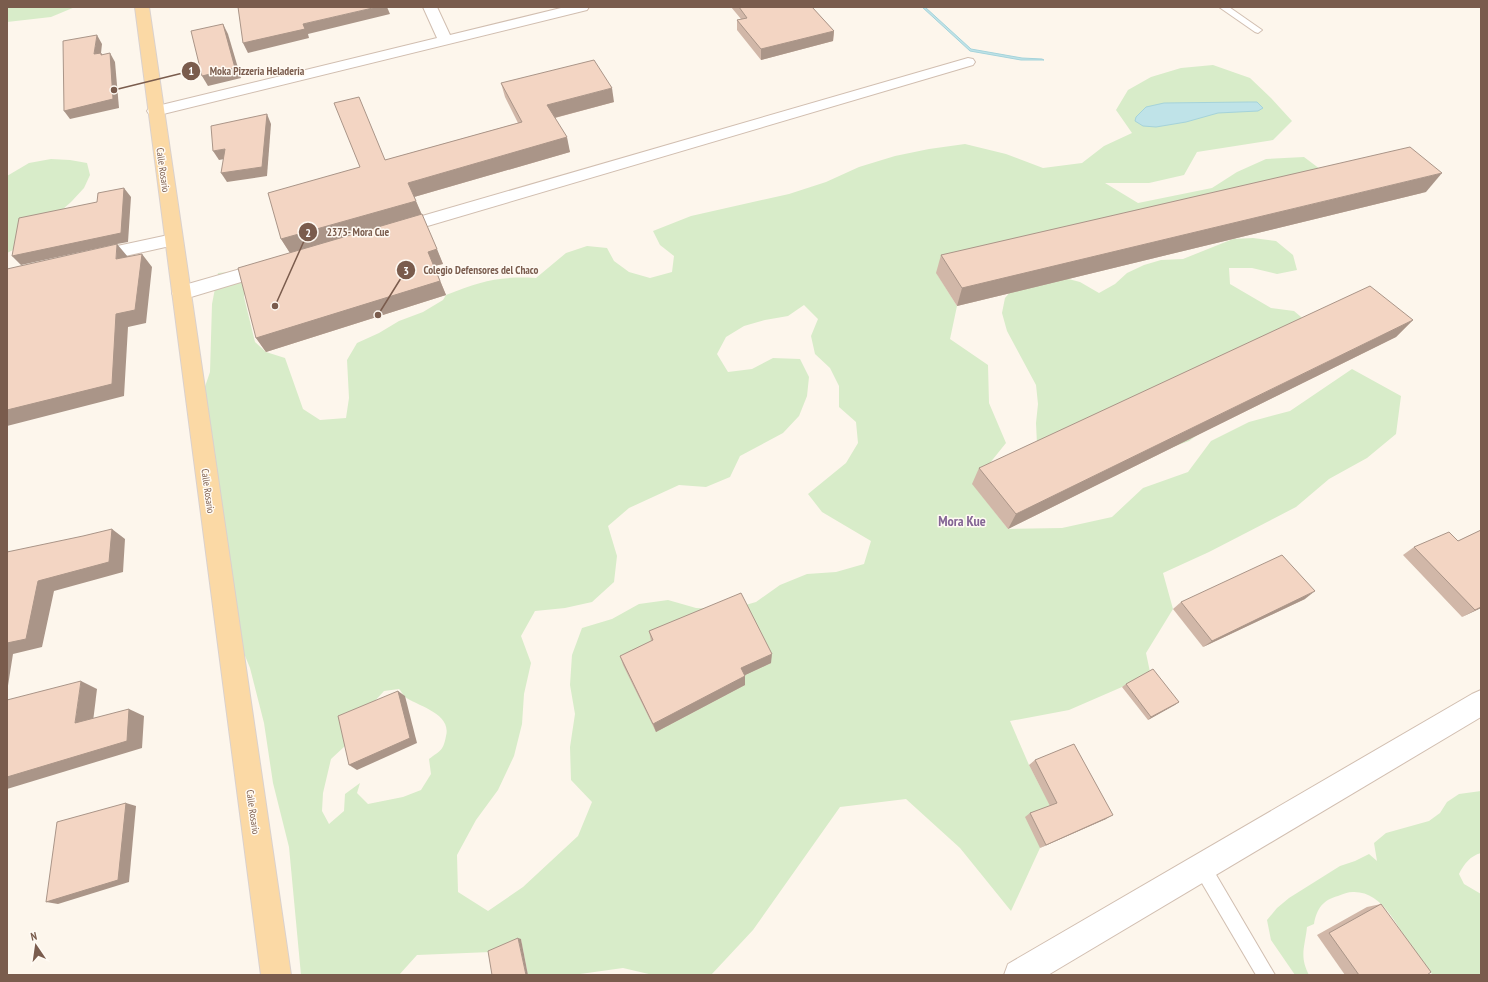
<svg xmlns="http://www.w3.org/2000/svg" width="1488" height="982" viewBox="0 0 1488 982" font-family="'PT Sans Narrow',sans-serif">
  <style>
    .green { fill: #d8ecc9; fill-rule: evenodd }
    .water { fill: #bfe3e8; stroke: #a5d3da }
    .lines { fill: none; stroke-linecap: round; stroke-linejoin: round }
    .service-casing { stroke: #d1beb0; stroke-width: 2 }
    .minor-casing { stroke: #d1beb0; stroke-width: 2 }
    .primary-casing { stroke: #dad1cd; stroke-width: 2 }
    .service { fill: #fff; fill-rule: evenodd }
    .minor { fill: #fff; fill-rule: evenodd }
    .primary { fill: #fbd9a5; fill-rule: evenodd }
    .wall { fill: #d1b7a8 }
    .shaded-wall { fill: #aa9588 }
    .building { fill: #f3d5c3; stroke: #aa9588 }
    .labels { text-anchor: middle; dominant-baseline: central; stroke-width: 3; stroke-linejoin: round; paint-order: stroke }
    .street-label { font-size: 10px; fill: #7a5c4d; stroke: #fffaf3 }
    .district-label { font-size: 14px; font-weight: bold; fill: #846695; stroke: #fffaf3 }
    .leader { fill: none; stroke: #7a5c4d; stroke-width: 1.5 }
    .callout-dot { fill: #7a5c4d; stroke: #fffaf3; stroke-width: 1.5 }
    .mark-label { font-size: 12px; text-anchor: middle; font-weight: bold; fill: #fff }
    .callout-label { font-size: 11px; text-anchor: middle; font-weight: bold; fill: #7a5c4d; stroke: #fffaf3; stroke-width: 3; stroke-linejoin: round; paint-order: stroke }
  </style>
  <rect width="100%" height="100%" fill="#fdf6ec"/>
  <g class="green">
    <polygon points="7,7 75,7 51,17 7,22"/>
    <path d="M1213 65 1250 78 1271 98 1292 121 1273 140 1197 152 1184 175 1149 183H1105L1138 203 1212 188 1237 172 1266 159 1304 157 1336 181 937 274 957 306 950 339 988 365 989 403 1006 443 973 484 1008 529 1062 528 1112 517 1143 488 1188 472 1211 441 1249 422 1290 411 1352 369 1401 396 1396 434 1367 458 1329 479 1296 507 1209 552 1163 573 1173 609 1146 653 1150 672 1122 687 1069 710 1010 721 1029 765 1051 807 1040 848 1011 911 960 848 906 799 840 807 753 930 711 975H653L623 968 573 975H528L521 939 491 952 417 955 399 975H301L289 847 273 783 264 723 250 668 230 619 195 416 210 372 212 304 218 273 240 271 247 281 244 297 255 342 266 352 285 358 303 409 320 420 346 418 349 398 347 360 357 343 379 333 399 321 423 312 443 300 446 295C481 281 498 276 536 278L566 253 587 246 607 248 614 261 629 272 650 278 672 272 674 256 660 245 653 231 691 216 789 194 826 182 859 167 895 156 929 149 965 144 1006 154 1043 168 1082 163 1104 146 1132 133 1116 110 1128 90 1151 77 1181 68ZM804 305 818 319 811 336 815 354 830 368 839 386V407L856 422 858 443 846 463 808 494 822 512 871 541 864 564 836 572 807 574 780 585 756 602 728 610 696 608 668 600 639 604 612 619 582 628 572 655 570 685 575 714 570 747 571 780 592 802 578 836 523 887 488 911 458 892 457 855 476 820 498 790 514 756 522 724 524 694 531 663 521 636 535 611 565 608 592 602 614 582 617 556 608 526 629 508 679 485 706 487 730 477 740 456 783 433 799 416 807 396 809 377 800 359 773 358 752 369 728 372 717 354 726 337 744 326 765 320 788 316ZM399 689C401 691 403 695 405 697 417 706 452 713 446 736 443 751 441 750 429 759L431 774 421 790 403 797 368 804 357 793 360 783 345 794 344 811 329 824 322 811 323 793 331 759 345 746 373 703 384 691Z"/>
    <polygon points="51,159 70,160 87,163 90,175 84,188 71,202 21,246 7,253 7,176 29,163"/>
    <polygon points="1253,238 1276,241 1293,255 1297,270 1277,274 1252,268 1229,268 1230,284 1271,308 1294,311 1313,327 1207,428 1189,441 1167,449 1037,444 1036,423 1038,404 1036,385 1007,331 1002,313 1005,298 1017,284 1057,276 1080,282 1099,293 1115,284 1127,273 1144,265 1161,260 1183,259 1233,239"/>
    <path d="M1481 791V853C1470 856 1464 864 1459 874L1464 884 1481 894V975H1433C1426 967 1417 958 1412 949 1398 928 1383 891 1353 892 1348 892 1343 894 1338 896 1323 900 1317 908 1314 924L1307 927C1305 947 1299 956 1309 975H1295L1271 940 1267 920 1277 908 1289 898 1340 866 1355 861 1369 854 1377 861 1374 843 1386 833 1429 821 1440 813 1447 802 1459 794Z"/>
  </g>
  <g class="water">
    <polygon points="922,7 925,7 971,49 1022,58 1042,59 1044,60 1021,60 970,51"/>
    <polygon points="1248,102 1257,102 1263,108 1258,111 1218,113 1186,122 1156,127 1143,126 1135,121 1136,117 1146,107 1164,103"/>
  </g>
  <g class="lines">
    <defs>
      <g id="service">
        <polygon points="1219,7 1229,7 1262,30 1258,33 1255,32"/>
        <polygon points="1202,859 1208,861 1275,975 1256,975 1196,873 1194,867 1196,861"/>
      </g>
      <g id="minor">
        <polygon points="423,7 437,7 450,35 565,7 589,7 587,10 155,116 149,114 147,111 149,108 437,38"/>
        <polygon points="968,58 973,59 975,62 973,65 397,235 391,233 388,229 391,225"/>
        <polygon points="173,234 179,236 182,240 179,244 94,263 88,261 85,257 88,253 94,251"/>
        <polygon points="268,261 274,262 277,267 274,272 181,300 174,298 172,293 174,288"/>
        <polygon points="1481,690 1481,717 1048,975 1004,975 1008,964 1472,694"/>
      </g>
      <polygon id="primary" points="135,7 149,7 291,975 261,975"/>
    </defs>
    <use href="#service" class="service-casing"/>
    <use href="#minor" class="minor-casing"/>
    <use href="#primary" class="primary-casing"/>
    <use href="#service" class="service"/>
    <use href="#minor" class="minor"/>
    <use href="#primary" class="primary"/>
  </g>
  <g class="wall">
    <polygon points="731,7 812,7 834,31 833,41 761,60 737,30 737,20 741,19"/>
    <polygon points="501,83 614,102 555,118 570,152 414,197 443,264 434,266 446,295 266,352 256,338 290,253 281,239 385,160 518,123 505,97"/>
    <polygon points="1426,192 957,306 936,273 941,255"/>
    <polygon points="1413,320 1396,337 1008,529 972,484 979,468"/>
    <polygon points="1481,530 1481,608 1462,617 1403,555 1414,547 1458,541"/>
    <polygon points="1305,599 1203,647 1173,609 1181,602"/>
    <polygon points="649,631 771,663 745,675 745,685 656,732 623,665 620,656 651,641"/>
    <polygon points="1126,684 1179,702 1148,720 1122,687"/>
    <polygon points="1035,760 1106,819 1040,848 1025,817 1030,813 1050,806 1029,765"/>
    <polygon points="1381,904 1427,975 1345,975 1317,935 1367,907"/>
  </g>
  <g class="shaded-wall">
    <polygon points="377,7 387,7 390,14 308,34 309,38 248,53 243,43 303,24"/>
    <polygon points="223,24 228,34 241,78 208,86 202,76"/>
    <polygon points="834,31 833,41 761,60 761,49"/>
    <polygon points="97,35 102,44 101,53 107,61 94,54"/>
    <polygon points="110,53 115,62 119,108 70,119 64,111"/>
    <polygon points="612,88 614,102 550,119 547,105"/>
    <polygon points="267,114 271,124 267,176 227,182 221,173"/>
    <polygon points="567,137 570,152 414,197 408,183"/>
    <polygon points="225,149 230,158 219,160 213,151"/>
    <polygon points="1442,173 1426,192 957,306 962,288"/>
    <polygon points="124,188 131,197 128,242 117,244 128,257 116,259 117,244 21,265 12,256"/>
    <polygon points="416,201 422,215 290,253 281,239"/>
    <polygon points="437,249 443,264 434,266 446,295 266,352 256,338 428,252"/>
    <polygon points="142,254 152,267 146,323 128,327 124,396 7,426 7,410 116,314"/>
    <polygon points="1413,320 1396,337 1008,529 1016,514"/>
    <polygon points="112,529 125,539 123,572 54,591 42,647 13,654 7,692 7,643 38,581"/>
    <polygon points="1315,591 1305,599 1203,647 1212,641"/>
    <polygon points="1481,607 1481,608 1462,617"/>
    <polygon points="772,654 771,663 741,677 741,668"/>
    <polygon points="745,676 745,685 656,732 653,724"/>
    <polygon points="81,681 97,689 92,730 75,723"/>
    <polygon points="398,691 405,696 417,743 357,770 349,765"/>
    <polygon points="1179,702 1175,705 1148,720 1151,717"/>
    <polygon points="129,709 144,716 142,748 7,789 7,777"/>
    <polygon points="126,803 136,806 129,882 58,904 46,902"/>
    <polygon points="1113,815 1106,819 1040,848 1046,845"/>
    <polygon points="518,938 521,939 528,975 526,975"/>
  </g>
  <g class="building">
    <polygon points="238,7 377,7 303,24 305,29 243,43"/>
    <polygon points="739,7 812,7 834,31 761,49 737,20 747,18"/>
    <polygon points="223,24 235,68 202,76 191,31"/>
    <polygon points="97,35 94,54 101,53 101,55 110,53 113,99 64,111 63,41"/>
    <polygon points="594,60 612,88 547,105 567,137 408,183 416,201 281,239 268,193 360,167 334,103 359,97 385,160 522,122 501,83"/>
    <polygon points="267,114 262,167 221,173 225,149 213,151 211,126"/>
    <polygon points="1410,147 1442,173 962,288 941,255"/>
    <polygon points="124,188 121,233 12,256 19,218 97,202 98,193"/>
    <polygon points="422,214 437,249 428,252 440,281 256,338 238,268"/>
    <polygon points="117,244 116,259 142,254 135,310 116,314 112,384 7,410 7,269"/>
    <polygon points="1370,286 1413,320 1016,514 979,468"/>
    <polygon points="112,529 109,562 38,581 26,639 7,643 7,552 83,536"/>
    <polygon points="1481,530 1481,607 1475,610 1414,547 1449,532 1458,541"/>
    <polygon points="1282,555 1315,591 1212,641 1181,602"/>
    <polygon points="741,593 772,654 741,668 745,676 653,724 620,656 653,640 649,631"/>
    <polygon points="1153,669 1179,702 1151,717 1126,684"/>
    <polygon points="81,681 75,723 129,709 127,741 7,777 7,700"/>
    <polygon points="398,691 410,738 349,765 338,716"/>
    <polygon points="1074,744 1113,815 1046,845 1030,813 1057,803 1035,760"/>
    <polygon points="126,803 118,880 46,902 57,822"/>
    <polygon points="1381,904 1431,972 1427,975 1359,975 1329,933"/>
    <polygon points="518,938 526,975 492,975 488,951"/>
  </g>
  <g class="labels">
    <g class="street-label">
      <text transform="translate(163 170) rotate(82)">Calle Rosario</text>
      <text transform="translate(208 491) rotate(82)">Calle Rosario</text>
      <text transform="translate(253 812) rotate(82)">Calle Rosario</text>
    </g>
    <g class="district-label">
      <text x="962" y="521">Mora Kue</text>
    </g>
  </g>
  <path class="leader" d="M114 90L191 71M275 306L308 232M378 315L406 270"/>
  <g class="callout-dot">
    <circle cx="114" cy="90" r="4"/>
    <circle cx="275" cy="306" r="4"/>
    <circle cx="378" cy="315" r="4"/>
    <circle cx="191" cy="71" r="10"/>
    <circle cx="308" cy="232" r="10"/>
    <circle cx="406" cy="270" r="10"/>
  </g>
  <g class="mark-label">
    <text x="191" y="75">1</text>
    <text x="308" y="237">2</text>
    <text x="406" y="275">3</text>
  </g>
  <g class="callout-label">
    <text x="257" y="75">Moka Pizzeria Heladeria</text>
    <text x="358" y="236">2375- Mora Cue</text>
    <text x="481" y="274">Colegio Defensores del Chaco</text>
  </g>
  <rect width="1488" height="982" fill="none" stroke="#7a5c4d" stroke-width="16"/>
  <g transform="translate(36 946) rotate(347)" stroke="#fffaf3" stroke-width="3" paint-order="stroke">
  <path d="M0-3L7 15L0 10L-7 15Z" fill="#7a5c4d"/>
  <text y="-6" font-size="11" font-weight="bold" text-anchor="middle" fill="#7a5c4d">N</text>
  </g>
</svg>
